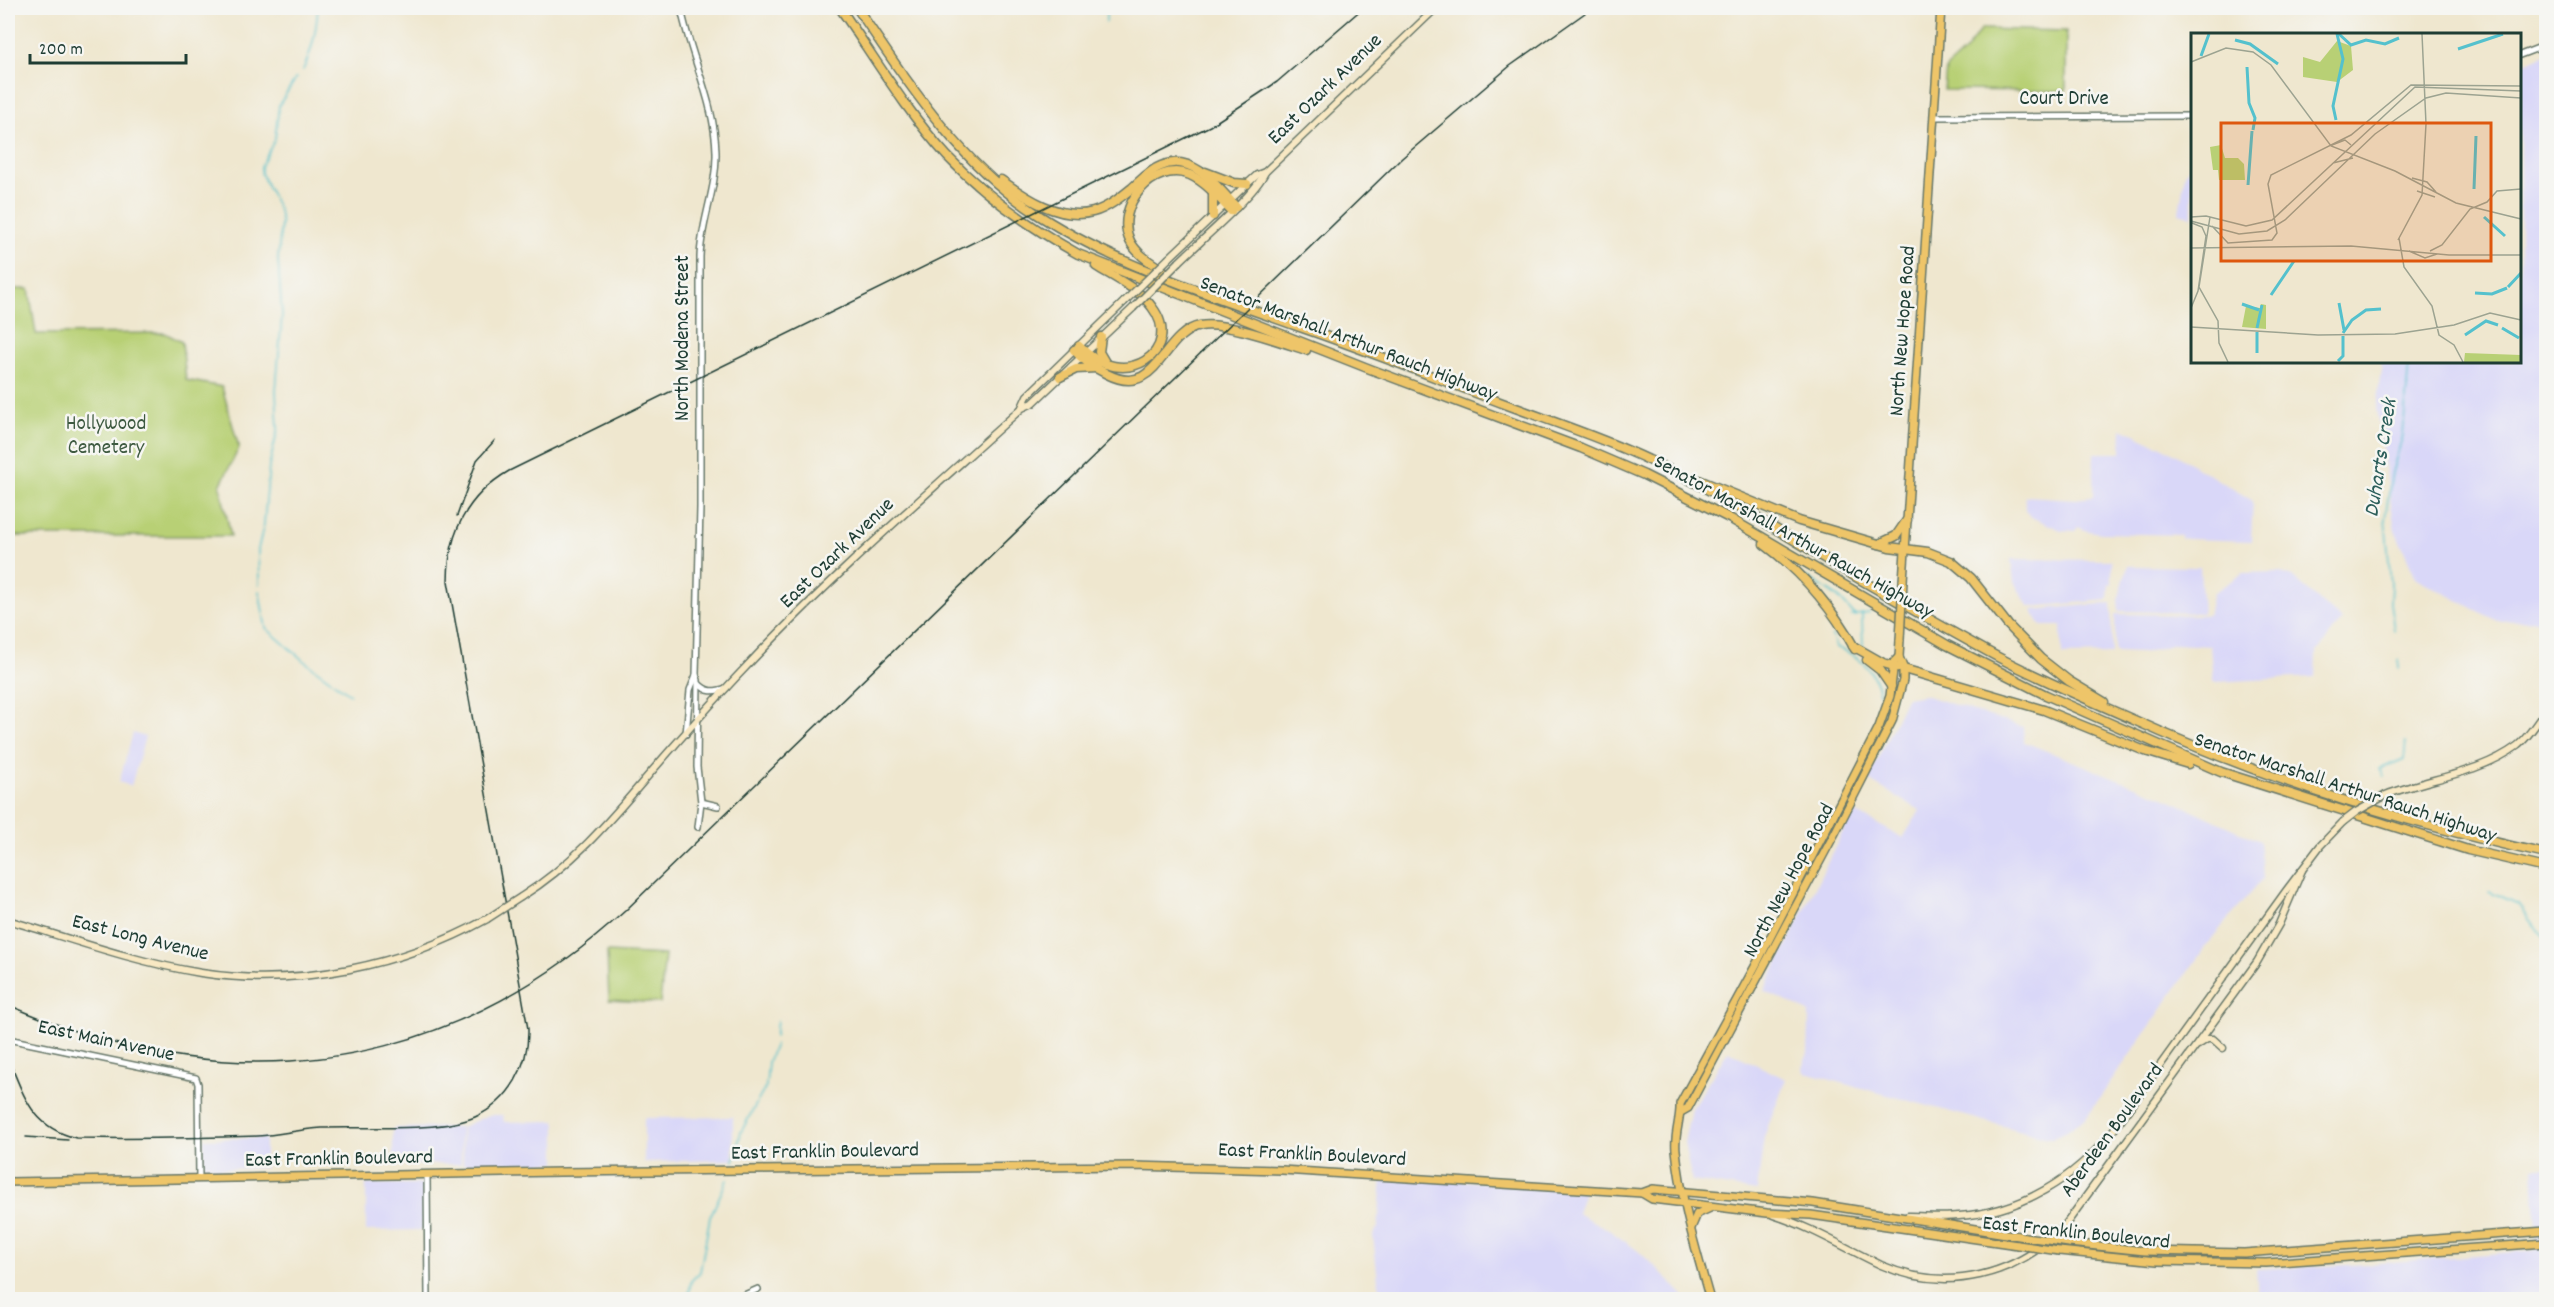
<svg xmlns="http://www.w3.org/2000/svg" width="2554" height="1307" viewBox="0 0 2554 1307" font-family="Dekko,sans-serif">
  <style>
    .built { fill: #d9d7f8 }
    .green { fill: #b8d075; stroke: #6c8654; stroke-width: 1.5 }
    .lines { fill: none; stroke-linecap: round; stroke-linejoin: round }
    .stream { stroke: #54c1cd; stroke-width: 1.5 }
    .tertiary-casing { stroke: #68786a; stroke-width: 8 }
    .secondary-casing { stroke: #68786a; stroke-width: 9 }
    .primary-casing { stroke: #68786a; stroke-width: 10 }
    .motorway-casing { stroke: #68786a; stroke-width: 11 }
    .tertiary { stroke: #fff; stroke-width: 5 }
    .secondary { stroke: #f8e8c3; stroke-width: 6 }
    .primary { stroke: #eec569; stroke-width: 7 }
    .motorway { stroke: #eec569; stroke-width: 8 }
    .rail { stroke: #1f3d34; stroke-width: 1.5 }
    .secondary-bridge-casing { stroke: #68786a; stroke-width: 9; stroke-linecap: butt }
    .primary-bridge-casing { stroke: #68786a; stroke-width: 10; stroke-linecap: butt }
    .secondary-bridge { stroke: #f8e8c3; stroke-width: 6 }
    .primary-bridge { stroke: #eec569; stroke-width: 7 }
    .labels { text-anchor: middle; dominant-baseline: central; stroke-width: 5; stroke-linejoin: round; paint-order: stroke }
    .street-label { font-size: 21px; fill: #1f3d34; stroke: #f6f6f2 }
    .park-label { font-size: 21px; fill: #3e5a41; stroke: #f6f6f2 }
    .water-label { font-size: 22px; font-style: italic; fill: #2c5e5a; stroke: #f6f6f2 }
    .inset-river { fill: none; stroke: #54c1cd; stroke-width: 3 }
    .inset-road { fill: none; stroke: #9ca391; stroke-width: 1.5 }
    .view { fill: #de580e; fill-opacity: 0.15; stroke: #de580e; stroke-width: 3 }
    .inset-edge { fill: none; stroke: #1f3d34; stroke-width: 3 }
  </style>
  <rect width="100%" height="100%" fill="#f6f6f2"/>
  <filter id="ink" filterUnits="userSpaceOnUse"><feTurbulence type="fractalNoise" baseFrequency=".0167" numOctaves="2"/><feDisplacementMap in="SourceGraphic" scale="12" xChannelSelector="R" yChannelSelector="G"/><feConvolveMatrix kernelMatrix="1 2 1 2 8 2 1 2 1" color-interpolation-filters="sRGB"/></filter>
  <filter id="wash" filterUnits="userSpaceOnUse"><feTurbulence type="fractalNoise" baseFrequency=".008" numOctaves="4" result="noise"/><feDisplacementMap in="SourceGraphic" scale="24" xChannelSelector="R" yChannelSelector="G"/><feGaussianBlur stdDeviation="1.35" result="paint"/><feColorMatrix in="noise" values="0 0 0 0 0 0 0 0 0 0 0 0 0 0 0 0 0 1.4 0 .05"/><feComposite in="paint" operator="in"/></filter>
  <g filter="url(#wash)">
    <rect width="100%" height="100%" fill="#efe7cf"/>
    <g class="built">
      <polygon points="2546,54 2546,620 2497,621 2416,578 2395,530 2376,408 2382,362 2520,362 2520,65"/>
      <polygon points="2192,162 2192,217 2179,213 2185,174"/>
      <polygon points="2122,428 2170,451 2253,501 2251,541 2187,539 2181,538 2181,535 2102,533 2088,531 2078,527 2075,531 2061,530 2033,518 2025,511 2025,496 2075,499 2093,497 2094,453 2121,453"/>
      <polygon points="2011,559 2112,560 2112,584 2109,584 2108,600 2029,607 2014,582"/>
      <polygon points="2128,566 2200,567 2203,613 2119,611 2118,600"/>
      <polygon points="2279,572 2292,577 2342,620 2316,653 2315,677 2213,682 2210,646 2175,644 2142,653 2115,652 2115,614 2208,615 2213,593 2243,573"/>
      <polygon points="2111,603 2112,654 2062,655 2061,626 2041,626 2032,610"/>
      <polygon points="1924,695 2023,727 2024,742 2173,801 2260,841 2263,878 2208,943 2085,1119 2052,1139 1805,1073 1802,1068 1808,1053 1809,1012 1764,991 1853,811 1903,838 1920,810 1868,780 1906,698"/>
      <polygon points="133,733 145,737 131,786 119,782"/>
      <polygon points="1728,1051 1786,1079 1764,1137 1757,1191 1692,1181 1684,1143 1691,1110"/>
      <polygon points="489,1115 503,1115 504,1122 556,1121 556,1163 463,1164 462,1127"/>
      <polygon points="733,1117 733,1160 644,1162 644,1118"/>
      <polygon points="461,1127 461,1164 393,1165 393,1128"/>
      <polygon points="265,1138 265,1168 204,1169 204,1139"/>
      <polygon points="2533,1167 2546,1167 2546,1299 2258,1299 2256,1269 2370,1264 2537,1250"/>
      <polygon points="1382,1176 1585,1189 1577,1213 1609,1230 1637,1250 1659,1270 1686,1299 1380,1299 1373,1235 1378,1227"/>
      <polygon points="366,1184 423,1184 423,1230 366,1231"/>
    </g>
    <g class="green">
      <polygon points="1981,29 2066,31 2066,91 1944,90 1946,68 1966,50"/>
      <polygon points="8,259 9,289 29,289 36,334 165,333 182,342 186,380 222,387 239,448 220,486 231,536 8,536"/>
      <polygon points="607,952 665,955 660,1003 609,1000"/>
    </g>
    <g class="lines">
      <g class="stream">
        <polyline points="1106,22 1106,8"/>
        <path d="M303 70C313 49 316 31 318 8"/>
        <polyline points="1807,577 1838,597 1855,616"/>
        <polyline points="259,585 258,549 264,524 269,466 278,429 276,391 282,315 278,260 281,223 279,210 261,173 261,166 275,139 279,105 296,78"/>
        <polyline points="259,591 266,628 304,661 350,694"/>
        <polyline points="1862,615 1863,649"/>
        <polyline points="1851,616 1869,613"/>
        <polyline points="2394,630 2390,603 2391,584 2385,518 2392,472 2403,435 2409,362"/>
        <path d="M1832 636 1836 647C1858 655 1875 670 1879 693"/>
        <polyline points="2398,660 2399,668"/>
        <polyline points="2384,776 2380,769 2404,759 2406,743"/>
        <polyline points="2489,891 2518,904 2534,926 2546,938"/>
        <polyline points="775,1037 777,1020"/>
        <polyline points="734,1161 741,1132 766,1086 768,1062 775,1044"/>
        <polyline points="688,1300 691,1281 700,1272 710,1217 727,1180"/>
      </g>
    </g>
  </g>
  <g filter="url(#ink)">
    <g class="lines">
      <defs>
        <g id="tertiary">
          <path d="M681 8C690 56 715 102 716 152 717 188 701 222 700 257V507L696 675 698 680 697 767 701 802 698 827"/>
          <polyline points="2520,55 2546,45"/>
          <polyline points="1935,117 2192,116"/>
          <path d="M698 683C707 693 714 692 726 688"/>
          <polyline points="686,734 690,690 696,675"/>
          <polyline points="701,802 718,806"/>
          <polyline points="8,1039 196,1078 198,1084 199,1179"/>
          <polyline points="427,1175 428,1300"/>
          <polyline points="733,1300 758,1289"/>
        </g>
        <g id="secondary">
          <polyline points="1169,258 1247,184 1257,175 1265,172"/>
          <path d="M1179 262C1199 242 1255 195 1265 172L1436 8"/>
          <polyline points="1022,407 1027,396 1124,302"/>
          <path d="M2386 795C2429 778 2479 774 2517 746 2529 737 2538 721 2546 710"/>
          <path d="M521 897C586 856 623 803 673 747 696 721 719 695 743 670 830 577 927 494 1022 408L1033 403 1133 308"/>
          <path d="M8 920C71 939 135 962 201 973 298 988 402 966 487 919"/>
          <polyline points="2198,1045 2207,1039 2213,1039 2223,1048"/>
          <path d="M1773 1215C1811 1227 1845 1248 1881 1265 1947 1294 2018 1276 2066 1224L2257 962 2279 924 2302 870"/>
          <path d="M1908 1216C1925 1216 1942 1218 1959 1216 2021 1212 2074 1179 2112 1132L2286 891 2320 846 2343 822"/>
        </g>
        <g id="primary">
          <polyline points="1903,581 1941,8"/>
          <polyline points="1681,1112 1688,1108 1835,833 1892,721 1903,680 1903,667 1899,657 1900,640"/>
          <polyline points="8,1182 561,1172 1134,1166 1282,1170 1642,1193 1653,1189 1813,1203 2025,1237"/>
          <polyline points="1642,1193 1652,1199 1767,1213 1811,1215 2018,1245"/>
          <polyline points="1691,1228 1697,1214 1710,1208"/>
          <polyline points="2069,1243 2145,1251 2244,1253 2546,1231"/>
          <polyline points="2059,1251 2157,1261 2266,1263 2546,1243"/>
          <path d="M1710 1300C1696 1250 1681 1201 1676 1150 1674 1134 1681 1119 1680 1104L1758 961 1879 727 1890 696 1894 662 1899 657"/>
        </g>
        <g id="motorway">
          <path d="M840 8C874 57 906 111 947 156 985 196 1030 227 1078 254L1370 369 1581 448 1644 475 1731 519 1947 645 2046 695 2221 772 2468 850 2546 868"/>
          <path d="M857 8C909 84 960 165 1040 216 1118 266 1211 295 1297 326 1367 350 1436 378 1505 404 1553 422 1603 438 1649 460 1705 485 1757 518 1809 549 1870 586 1932 621 1994 655 2039 679 2087 699 2134 720 2266 780 2405 823 2546 854"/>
          <polyline points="1205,172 1234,183 1247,184"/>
          <path d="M1001 180C1026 198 1060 221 1093 212 1108 208 1121 197 1132 188 1141 180 1150 170 1161 166 1192 152 1218 187 1236 207"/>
          <polyline points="1213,193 1213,216"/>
          <path d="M1164 271C1152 263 1137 255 1130 241 1114 207 1153 160 1190 175 1206 182 1220 199 1231 211"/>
          <polyline points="1101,337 1099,352 1106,364"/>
          <path d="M1079 346C1125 394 1185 350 1152 307 1139 289 1115 278 1096 266"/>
          <path d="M1074 350C1083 361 1095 368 1107 374 1158 400 1161 334 1200 326 1224 321 1281 342 1306 350"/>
          <polyline points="1060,377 1076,369 1097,368"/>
          <polyline points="1699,480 1799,521 1889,547 1928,552 1951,561 1971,578 2008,625 2041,659 2069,681 2104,702"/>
          <path d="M1764 544C1802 572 1833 609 1855 649"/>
          <polyline points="1879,544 1896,536 1907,520"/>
          <polyline points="1853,646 1883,663 2044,710 2145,751 2188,764"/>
          <polyline points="1867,660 1880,670 1891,686"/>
        </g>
      </defs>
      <use href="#tertiary" class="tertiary-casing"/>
      <use href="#secondary" class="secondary-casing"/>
      <use href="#primary" class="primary-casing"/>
      <use href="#motorway" class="motorway-casing"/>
      <use href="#tertiary" class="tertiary"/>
      <use href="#secondary" class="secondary"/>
      <use href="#primary" class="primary"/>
      <use href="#motorway" class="motorway"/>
      <g class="rail">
        <polyline points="457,516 477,460 495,440"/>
        <path d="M8 1005C41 1018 75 1033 110 1042 303 1093 479 1045 625 911L1402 158 1510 66 1592 8"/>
        <path d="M8 1058C24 1095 31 1127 76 1138 137 1139 198 1138 258 1136 280 1135 300 1129 322 1128 364 1126 438 1133 475 1117 510 1101 529 1066 528 1029L448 581C448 533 468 495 509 471L1210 126 1277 82 1363 8"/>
        <polyline points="26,1137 68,1140"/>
      </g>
      <defs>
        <g id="secondary-bridge">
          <polyline points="1124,302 1169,258"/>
          <polyline points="1133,308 1179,262"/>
          <polyline points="2343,822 2356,812 2386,795"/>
          <polyline points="487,919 521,897"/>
        </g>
        <g id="primary-bridge">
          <polyline points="1900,640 1903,581"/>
          <polyline points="2025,1237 2069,1243"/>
          <polyline points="2018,1245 2059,1251"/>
        </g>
      </defs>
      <use href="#secondary-bridge" class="secondary-bridge-casing"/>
      <use href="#primary-bridge" class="primary-bridge-casing"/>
      <use href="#secondary-bridge" class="secondary-bridge"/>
      <use href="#primary-bridge" class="primary-bridge"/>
    </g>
  </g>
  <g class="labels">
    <g class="street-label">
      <text transform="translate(1326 90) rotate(-44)">East Ozark Avenue</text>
      <text x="2064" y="100">Court Drive</text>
      <text transform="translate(1904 331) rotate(-86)">North New Hope Road</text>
      <text transform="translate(684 338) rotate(-90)">North Modena Street</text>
      <text transform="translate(1348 340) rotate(21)">Senator Marshall Arthur Rauch Highway</text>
      <text transform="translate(1793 538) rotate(29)">Senator Marshall Arthur Rauch Highway</text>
      <text transform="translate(838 554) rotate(-44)">East Ozark Avenue</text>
      <text transform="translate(2345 789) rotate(18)">Senator Marshall Arthur Rauch Highway</text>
      <text transform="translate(1790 881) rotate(-62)">North New Hope Road</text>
      <text transform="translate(140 939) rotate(14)">East Long Avenue</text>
      <text transform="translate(106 1042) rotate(12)">East Main Avenue</text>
      <text transform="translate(2113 1131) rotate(-54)">Aberdeen Boulevard</text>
      <text transform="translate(825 1153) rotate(-1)">East Franklin Boulevard</text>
      <text transform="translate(1312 1156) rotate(3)">East Franklin Boulevard</text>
      <text transform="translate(339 1160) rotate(-1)">East Franklin Boulevard</text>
      <text transform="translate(2076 1234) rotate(6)">East Franklin Boulevard</text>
    </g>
    <g class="park-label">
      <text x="106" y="425">Hollywood<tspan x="106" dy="24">Cemetery</tspan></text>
    </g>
    <g class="water-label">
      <text transform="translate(2382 458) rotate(-81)">Duharts Creek</text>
    </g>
  </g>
  <g transform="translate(2191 33)">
    <rect width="330" height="330" fill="#efe7cf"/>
    <path d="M146 8 160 13 162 37 146 49 112 44V24L129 29ZM30 112 34 125H47L53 131 54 147H28L27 137H22L19 114ZM70 271 75 272V296L51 294 55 273 69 275ZM274 320 330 322V329H273Z" fill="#b8d075"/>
    <path class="inset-river" d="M148 1 160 12 175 7 194 11 208 5M44 7 59 11 87 31M267 16 312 1M10 23 18 1M56 34 58 70 64 85 62 97M145 87 142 73 152 26 146 1M57 152 61 98M283 156 285 103M293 184 314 203M317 254 330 240M284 260 301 261 316 255M80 262 103 228M148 270 153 297M51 271 68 277M66 295 71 272M311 295 328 305M66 299V320M152 300 161 287 175 277 190 276M274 302 295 288 307 292M147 328 152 323V303"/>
    <path class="inset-road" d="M0 29 35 15 62 19 80 32 140 113 204 138 265 170 330 186M141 112 154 107 160 112M142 130 162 125M221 145 236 149 245 159M226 158 244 164M0 184 15 183 55 193 81 187 224 54 330 58M19 184 8 254 27 288 28 310 37 329M0 188 48 201 76 198 94 187 184 101 235 65 255 60 330 65M21 193 37 210 81 207 86 200 77 151 80 142 160 102 220 52 330 53M208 205 213 234 241 273 248 302 263 312 272 329M207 207 231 162 235 91 231 1M0 215 160 213 258 222H330M218 218 234 225 246 221M239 218 251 212 279 176 296 169 306 158 330 156M0 275 7 258 15 203 11 194 1 190M0 294 127 302 204 301 263 292 299 280 330 287"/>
    <path class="view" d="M30 90H300V228H30Z"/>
    <rect width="330" height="330" class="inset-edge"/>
  </g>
  <rect width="2554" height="1307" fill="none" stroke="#f6f6f2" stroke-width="30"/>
  <path d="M30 54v9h156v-9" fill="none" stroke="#1f3d34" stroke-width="3"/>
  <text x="39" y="54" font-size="18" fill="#1f3d34" stroke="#f6f6f2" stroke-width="4.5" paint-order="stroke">200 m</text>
</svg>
